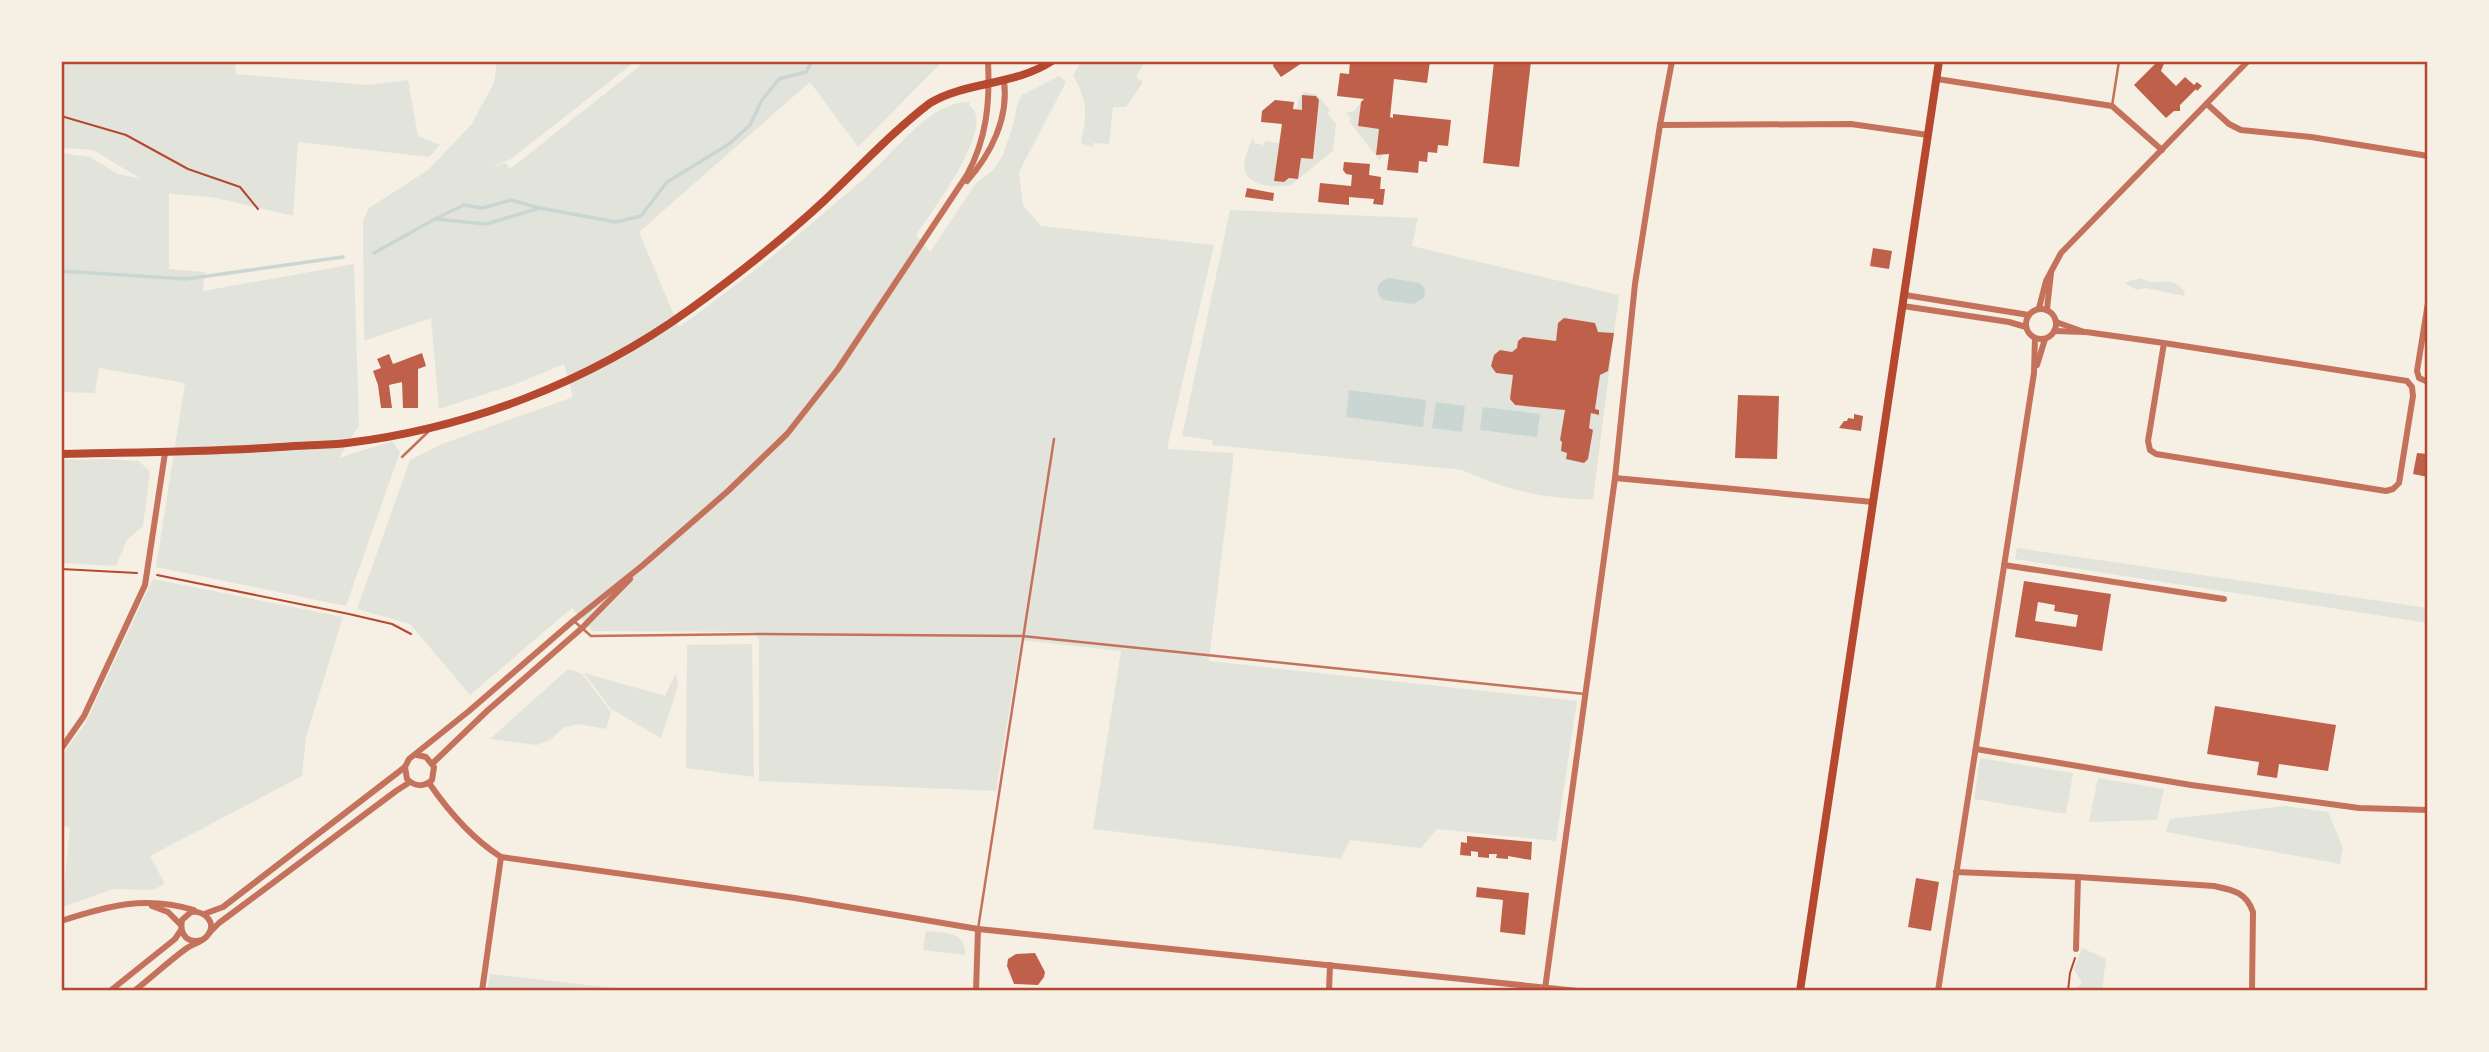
<svg xmlns="http://www.w3.org/2000/svg" width="2489" height="1052" viewBox="0 0 2489 1052" font-family="Helvetica,sans-serif">
  <style>
    .green { fill: #e2e4dc }
    .water { fill: #c9d6d2 }
    .lines { fill: none; stroke-linecap: round; stroke-linejoin: round }
    .stream { stroke: #c9d6d2; stroke-width: 3.5 }
    .building { fill: #bf614a; fill-rule: evenodd }
    .path { stroke: #b5482f; stroke-width: 2 }
    .service { stroke: #c5725c; stroke-width: 2.5 }
    .minor { stroke: #c5725c; stroke-width: 6 }
    .secondary { stroke: #b5482f; stroke-width: 8 }
    .neatline { fill: none; stroke: #b5482f; stroke-width: 2.5 }
  </style>
  <rect width="100%" height="100%" fill="#f6efe4"/>
  <g class="green">
    <polygon points="61,61 235,61 236,74 368,85 408,80 418,136 440,145 429,157 298,142 293,216 212,197 169,194 169,269 205,272 203,291 354,264 359,425 339,458 392,441 400,452 346,606 156,567 185,383 99,368 95,393 61,392 61,153 90,157 118,174 141,179 93,150 61,148"/>
    <path d="M497 61H636L511 159 490 168 506 163 510 169 646 61H943L858 147 810 82 639 232 679 327C745 281 807 228 868 175 890 156 910 129 935 113 944 107 959 101 970 102L969 105C999 124 930 214 916 235L930 252 976 183 993 170 1003 155 1013 125 1017 105 1022 95 1059 76 1066 82 1019 172 1023 205 1041 226 1214 245 1167 449 1234 453 1209 661 1577 701 1556 841 1437 829 1421 848 1350 840 1341 859 1093 829 1121 651 1021 640 996 791 759 781V640L755 632 592 631 572 608 470 695 410 624 357 609 410 460 442 444 573 397 564 364 516 384 439 409 431 318 364 341 363 220 369 208 428 170 471 125 494 83Z"/>
    <path d="M1082 61H1145L1136 77 1143 82 1126 107H1113L1109 144 1094 143 1092 147 1081 143C1087 113 1088 102 1073 75Z"/>
    <path d="M1304 92 1316 94 1330 110 1327 113 1336 124 1333 151 1291 185C1275 188 1245 187 1244 166 1244 158 1249 147 1252 139L1254 140V143L1264 145 1265 141 1279 143 1275 181 1284 182 1289 178 1298 179 1301 158 1314 159 1319 101 1315 96 1303 95 1302 110H1297L1299 98Z"/>
    <polygon points="1361,102 1358,126 1379,129 1376,154 1383,155 1380,161 1349,121 1351,119 1346,113 1354,111"/>
    <path d="M1230 210 1418 218 1412 246 1619 295 1593 499C1549 501 1501 488 1462 470L1213 445 1212 440 1182 436Z"/>
    <path d="M2140 278C2159 289 2169 272 2185 292L2184 296 2146 288 2137 290 2124 283Z"/>
    <polygon points="106,459 139,461 150,472 143,526 127,540 116,566 61,563 61,460"/>
    <polygon points="2017,548 2428,608 2428,623 2015,559"/>
    <polygon points="153,579 343,617 306,737 302,776 150,856 165,884 153,890 114,889 62,907 70,827 61,825 61,757 85,724"/>
    <polygon points="752,644 754,777 686,768 687,645"/>
    <polygon points="568,669 582,674 611,712 606,729 578,724 563,728 550,740 537,745 490,739"/>
    <polygon points="584,673 665,696 676,673 678,686 661,738 611,709"/>
    <polygon points="1980,758 2073,773 2066,814 1974,799"/>
    <polygon points="2098,778 2164,789 2157,820 2089,822"/>
    <polygon points="2285,806 2328,812 2343,848 2340,864 2166,832 2170,819"/>
    <path d="M926 931C944 933 967 931 965 955L923 950Z"/>
    <polygon points="2082,948 2106,959 2102,991 2073,991 2082,983 2074,969"/>
    <polygon points="490,974 640,991 487,991"/>
  </g>
  <g class="water">
    <path d="M1389 278 1420 283 1425 289 1424 298 1414 304 1383 300C1374 292 1377 281 1389 278Z"/>
    <polygon points="1349,390 1426,400 1423,427 1346,417"/>
    <polygon points="1436,402 1465,406 1462,432 1432,428"/>
    <polygon points="1483,407 1540,414 1537,437 1480,430"/>
  </g>
  <g class="lines">
    <g class="stream">
      <polyline points="437,218 464,205 483,208 511,200 539,208"/>
      <polyline points="374,253 435,219 486,224 540,208 616,222 641,216 667,182 729,144 750,125 762,100 779,79 806,72 812,61"/>
      <polyline points="61,271 186,279 343,257"/>
    </g>
  </g>
  <g class="building">
    <polygon points="1274,61 1305,61 1281,77 1273,66"/>
    <polygon points="1350,61 1430,61 1427,83 1394,79 1390,117 1393,118 1393,114 1451,120 1448,146 1438,145 1437,153 1428,152 1427,162 1419,161 1418,173 1387,170 1389,154 1376,155 1379,129 1358,126 1361,102 1364,99 1337,96 1340,73 1349,74"/>
    <polygon points="1494,61 1531,61 1519,167 1483,163"/>
    <polygon points="2165,61 2161,71 2176,86 2185,77 2194,85 2197,82 2202,86 2197,91 2196,89 2180,105 2180,111 2174,111 2166,118 2134,85 2157,62"/>
    <polygon points="1302,95 1316,96 1319,100 1313,159 1301,158 1298,179 1289,178 1284,182 1274,181 1282,124 1261,122 1262,111 1275,100 1294,102 1293,109 1302,110"/>
    <polygon points="1344,162 1370,164 1369,175 1381,177 1380,189 1385,189 1383,205 1373,204 1374,199 1349,197 1349,205 1318,202 1320,183 1351,186 1352,175 1346,174 1343,170"/>
    <polygon points="1247,188 1274,193 1273,201 1245,197"/>
    <polygon points="1873,248 1892,251 1889,269 1870,266"/>
    <polygon points="1564,318 1595,323 1598,332 1614,333 1608,371 1600,375 1595,409 1599,410 1599,415 1591,413 1589,428 1593,430 1588,459 1584,463 1566,459 1567,453 1561,451 1562,442 1560,440 1565,410 1515,405 1510,399 1513,375 1496,373 1491,366 1494,355 1500,350 1512,352 1517,348 1518,341 1523,337 1556,341 1558,323"/>
    <polygon points="422,353 426,366 418,369 418,408 403,408 402,382 389,385 392,408 381,408 378,385 373,371 381,368 377,359 389,354 393,364"/>
    <polygon points="1738,395 1779,396 1777,459 1735,458"/>
    <polygon points="1854,414 1863,416 1861,431 1839,428 1844,421 1847,421 1848,418 1854,419"/>
    <polygon points="2417,453 2428,454 2428,477 2413,474"/>
    <path d="M2024 581 2111 594 2102 651 2015 637ZM2038 602 2055 605 2054 611 2078 615 2076 627 2035 621Z"/>
    <polygon points="2215,706 2336,725 2328,771 2279,764 2277,778 2257,775 2259,762 2207,754"/>
    <polygon points="1467,836 1532,842 1531,860 1508,856 1508,859 1496,858 1497,854 1489,854 1489,858 1478,857 1478,852 1471,851 1471,856 1460,855 1461,842 1467,843"/>
    <polygon points="1916,878 1939,882 1931,931 1908,927"/>
    <polygon points="1477,887 1529,893 1525,935 1500,932 1503,900 1476,897"/>
    <polygon points="1035,953 1045,972 1044,977 1038,985 1014,984 1007,966 1008,959 1016,954"/>
  </g>
  <g class="lines">
    <g class="path">
      <polyline points="61,116 126,135 188,169 240,187 258,209"/>
      <polyline points="61,569 137,573"/>
      <polyline points="157,575 349,614 392,624 411,634"/>
      <polyline points="2068,991 2070,973 2075,958"/>
    </g>
    <g class="service">
      <polyline points="2112,106 2119,61"/>
      <polyline points="402,457 429,431"/>
      <polyline points="575,622 591,636 760,634 1022,636 1585,694"/>
      <polyline points="978,929 1054,439"/>
    </g>
    <g class="minor">
      <polyline points="1937,79 2112,106 2162,150"/>
      <polyline points="2207,104 2229,124 2241,130 2311,137 2428,156"/>
      <polyline points="1660,125 1851,124 1928,135"/>
      <path d="M967 181C991 154 1009 118 1004 81"/>
      <polyline points="1905,295 2029,315"/>
      <polyline points="2428,303 2417,371 2419,378 2428,382"/>
      <polyline points="1903,306 2009,322 2026,327"/>
      <polyline points="2039,308 2046,281 2061,253 2248,61"/>
      <circle cx="2041" cy="324" r="15"/>
      <polyline points="2047,309 2051,273"/>
      <polyline points="2056,322 2084,332"/>
      <polyline points="2054,331 2086,332 2164,343 2407,381 2412,387 2413,396 2399,483 2393,489 2386,491 2156,454 2150,450 2148,441 2164,343"/>
      <polyline points="2037,365 2045,339"/>
      <polyline points="1615,478 1873,502"/>
      <polyline points="2004,565 2224,599"/>
      <polyline points="61,749 84,716 145,585 165,453"/>
      <polyline points="1976,749 2191,785 2359,808 2428,810"/>
      <path d="M417 755 426 757 434 767 432 780C424 787 415 787 407 779L405 767 409 759 469 711 573 621 643 565 728 491 787 434 838 369 967 175C987 138 990 102 988 61"/>
      <polyline points="433,763 487,711 582,628 630,579"/>
      <path d="M429 783C449 812 471 838 501 857L795 898 978 929 1578 991"/>
      <path d="M1956 872 2078 877 2214 886C2233 890 2246 892 2253 912L2252 991"/>
      <polyline points="152,906 168,912 181,925"/>
      <polyline points="204,914 223,907 405,767"/>
      <path d="M61 921C107 906 145 895 194 910"/>
      <polyline points="209,933 219,923 396,791 410,782"/>
      <polyline points="2076,949 2078,877"/>
      <polyline points="1545,989 1615,478 1635,284 1660,125 1672,61"/>
      <polyline points="110,991 175,939 181,930"/>
      <path d="M134 991C152 977 169 961 187 948 193 944 202 942 207 936 218 924 205 910 191 912L182 920C179 935 188 944 202 940"/>
      <polyline points="482,991 501,857"/>
      <polyline points="976,991 978,929"/>
      <polyline points="1329,991 1330,965"/>
      <polyline points="1938,991 2034,373 2035,338"/>
    </g>
    <g class="secondary">
      <path d="M61 454C139 452 216 452 294 446 312 445 329 445 347 443 469 428 589 382 689 310 736 276 782 240 825 200 859 168 892 132 930 103 967 81 1014 86 1052 61"/>
      <polyline points="1800,991 1939,61"/>
    </g>
  </g>
  <rect width="2489" height="1052" fill="none" stroke="#f6efe4" stroke-width="126"/>
  <rect x="63" y="63" width="2363" height="926" class="neatline"/>
</svg>
